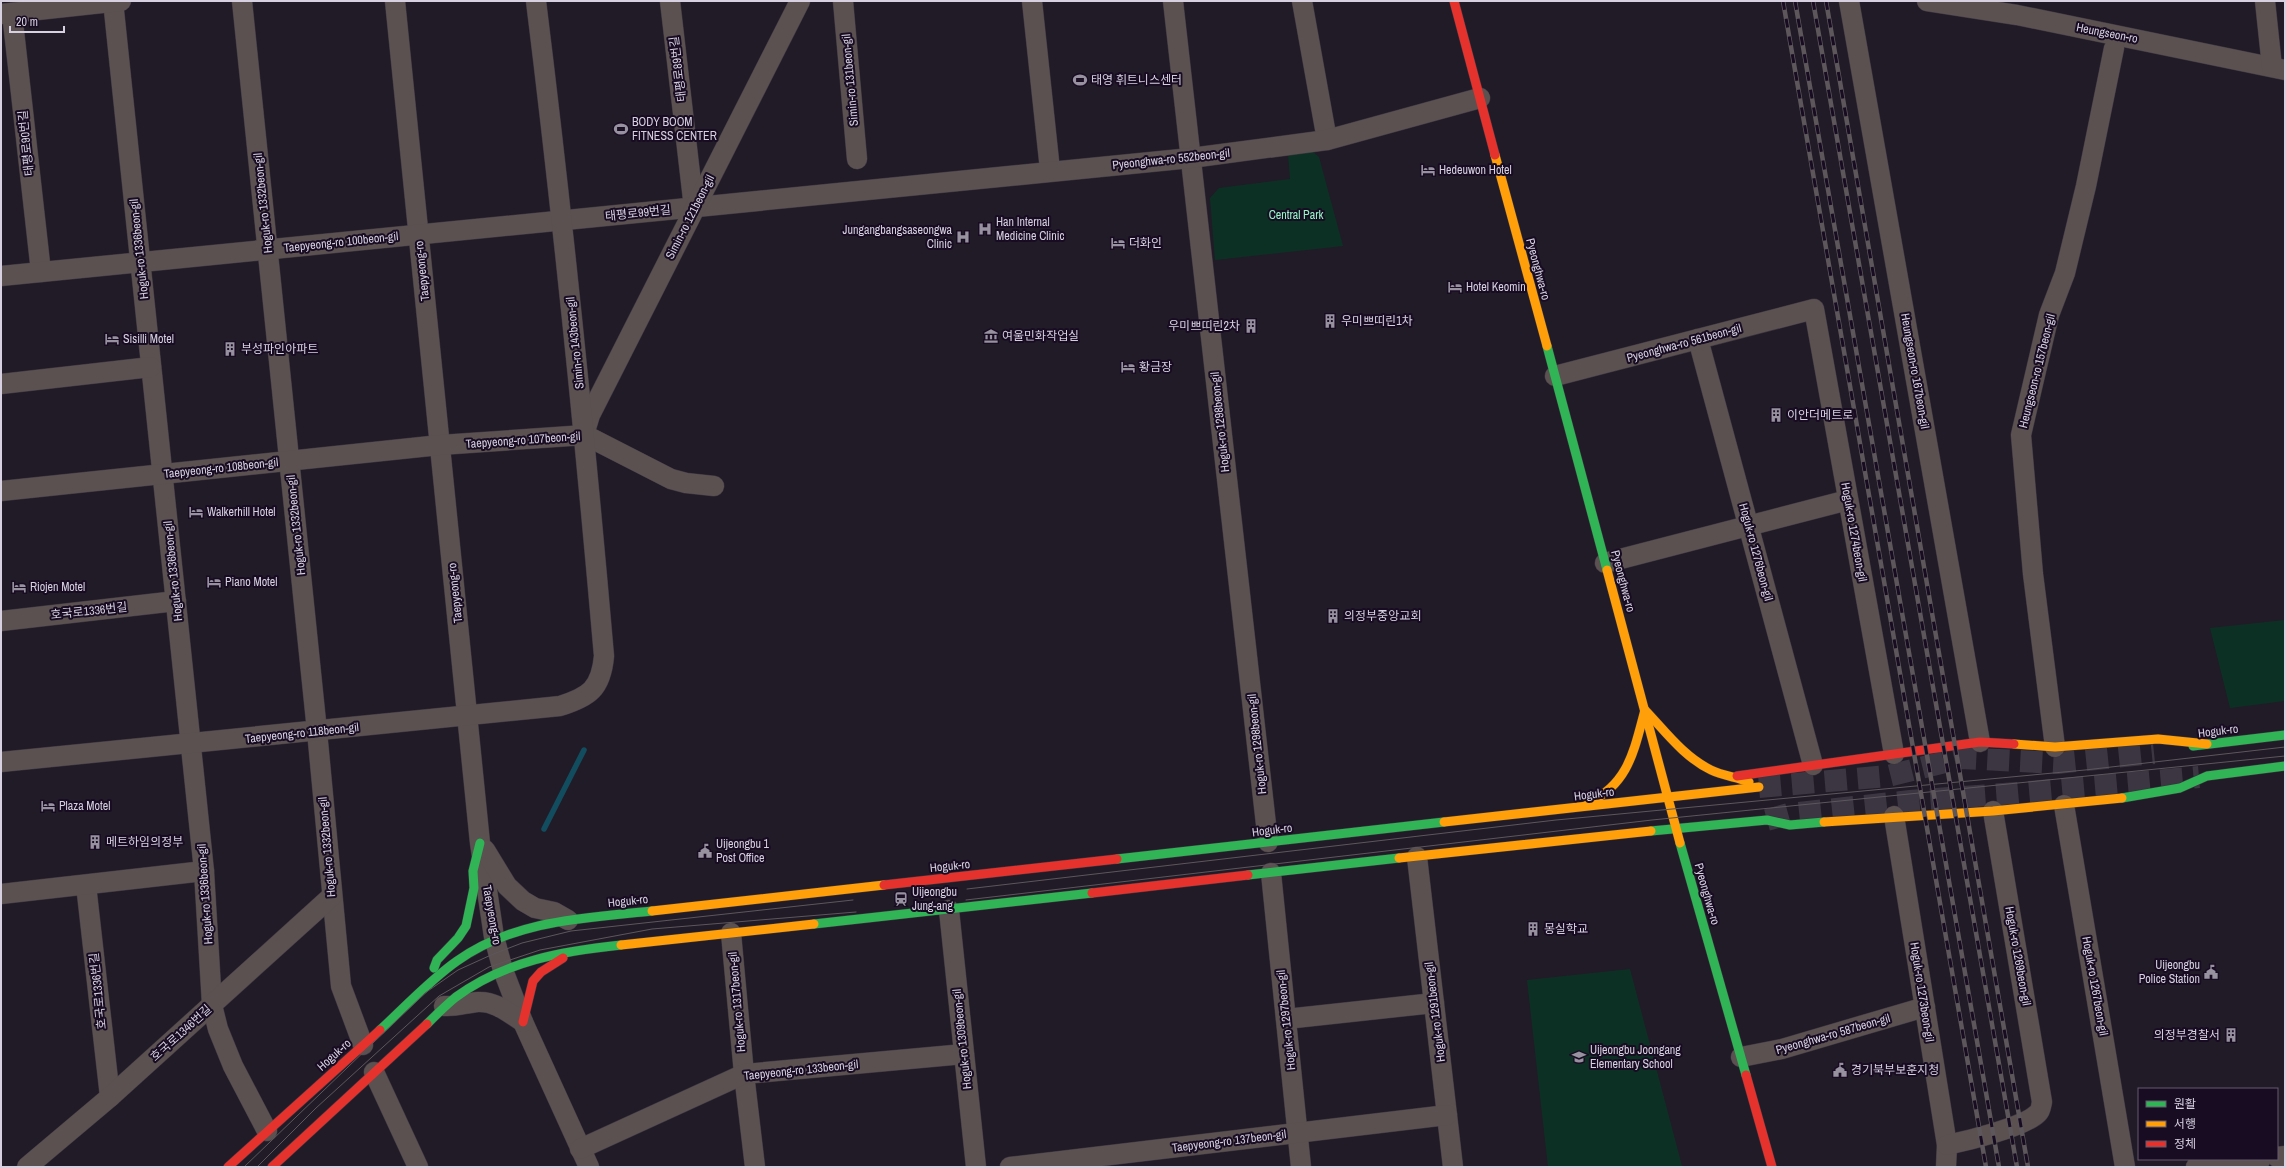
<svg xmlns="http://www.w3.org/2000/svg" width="2286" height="1168" viewBox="0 0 2286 1168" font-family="'Archivo Narrow','Noto Sans KR',sans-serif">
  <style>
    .green { fill: #0c3124 }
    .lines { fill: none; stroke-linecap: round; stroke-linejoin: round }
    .stream { stroke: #124d5f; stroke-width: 5.5 }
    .secondary-tunnel { stroke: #3c3643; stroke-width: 22; stroke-dasharray: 22 11; stroke-linecap: butt }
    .street-casing { stroke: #3a3540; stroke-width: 21 }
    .fast-casing { stroke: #3a3540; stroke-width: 10 }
    .slow-casing { stroke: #3a3540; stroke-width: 10 }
    .jam-casing { stroke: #3a3540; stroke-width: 10 }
    .street { stroke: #5a5150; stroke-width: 20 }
    .fast { stroke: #30b455; stroke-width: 9 }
    .slow { stroke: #ff9f0a; stroke-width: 9 }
    .jam { stroke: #e5322d; stroke-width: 9 }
    .tram { stroke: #5d575b; stroke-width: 1 }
    .rail-casing { stroke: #5d575b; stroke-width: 4.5 }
    .rail { stroke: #180c23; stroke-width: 3; stroke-dasharray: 9; stroke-linecap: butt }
    .labels { text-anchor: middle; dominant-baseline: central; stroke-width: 4; stroke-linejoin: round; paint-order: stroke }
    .street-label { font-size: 12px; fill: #d7d0e1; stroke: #180c23 }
    .poi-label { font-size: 12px; fill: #d7d0e1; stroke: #180c23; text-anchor: start }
    .park-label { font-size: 12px; fill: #94f7c8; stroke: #180c23 }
  </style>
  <rect width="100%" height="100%" fill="#211b27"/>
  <g class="green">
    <polygon points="1312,151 1319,157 1343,246 1215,260 1210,198 1219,188 1290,179 1288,154"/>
    <polygon points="2285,620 2285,701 2230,708 2210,628"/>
    <polygon points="1630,969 1682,1166 1548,1167 1527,980"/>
  </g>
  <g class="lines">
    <polyline class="stream" points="544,829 584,750"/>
    <g class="secondary-tunnel">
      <polyline points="1759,787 1888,776 1961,758 2057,763 2154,753"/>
      <polyline points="1767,820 1789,814 1910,801 2017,793 2199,777"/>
    </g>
    <defs>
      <g id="street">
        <polyline points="113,1 204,871 212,1005 218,1029 233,1066 267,1131"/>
        <polyline points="242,1 317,731 341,986 363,1045"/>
        <polyline points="395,1 480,843 494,937 503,970 523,1022 589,1167"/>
        <polyline points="670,1 694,208"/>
        <polyline points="843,1 857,159"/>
        <polyline points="1032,1 1050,170"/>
        <polyline points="1173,1 1268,842"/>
        <polyline points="1302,1 1327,140"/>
        <polyline points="1849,1 1980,742"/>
        <polyline points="1927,1 2017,15 2285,70"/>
        <polyline points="2265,1 2272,67"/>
        <polyline points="12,13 41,272"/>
        <polyline points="1,14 121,1"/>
        <polyline points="1,276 1191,158 1327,140 1480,98"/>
        <polyline points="1698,339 1813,765"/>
        <polyline points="1555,376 1814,309 1894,754"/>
        <polyline points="1,384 151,367"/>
        <polyline points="586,428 590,415 800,1"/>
        <polyline points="1,491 440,445 585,435 671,479 686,483 714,486"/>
        <polyline points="1605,563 1848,500"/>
        <polyline points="1,621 176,601"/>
        <polyline points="2055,747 2033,574 2021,435 2049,315 2065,273 2086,186 2114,48"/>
        <path d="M1 762 560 706C589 697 601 689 604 656 585 437 563 219 536 1"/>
        <polyline points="2064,805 2125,1167"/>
        <polyline points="1894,816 1947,1145 1946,1167"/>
        <polyline points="485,850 507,886 523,901 535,908 554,912 568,920"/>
        <polyline points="1417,857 1453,1167"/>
        <polyline points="1271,873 1301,1167"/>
        <polyline points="86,885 110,1097"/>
        <polyline points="1,894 204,871"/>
        <polyline points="949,910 976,1167"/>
        <polyline points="731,933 744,1074 755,1167"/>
        <path d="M444 1006C456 1007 466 1003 478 1002 495 1001 509 1013 523 1022"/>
        <polyline points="1286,1019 1434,1003"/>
        <polyline points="1741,1057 1782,1049 1925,1007"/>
        <polyline points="374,1072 418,1167"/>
        <path d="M1947 1145C1966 1141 2025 1127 2038 1113 2041 1110 2041 1106 2042 1102L1993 811"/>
        <polyline points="580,1149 744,1074 964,1054"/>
        <polyline points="2277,1157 2285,1156"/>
        <polyline points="27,1167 110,1097 332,896"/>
        <polyline points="1010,1167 1447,1115"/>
        <polyline points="2196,1167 2261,1159"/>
      </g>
      <g id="fast">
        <polyline points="1547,346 1607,570"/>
        <polyline points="2193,746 2285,735"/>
        <polyline points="2122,798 2180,788 2207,776 2285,766"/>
        <polyline points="1651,831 1767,820 1790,825 1824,822"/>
        <polyline points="1680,843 1746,1075"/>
        <polyline points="1117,859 1444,822"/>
        <polyline points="1248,875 1399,858"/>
        <polyline points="814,924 1092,893"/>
        <polyline points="434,968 437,960 458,938 466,926 474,888 473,871 480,843"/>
        <path d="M427 1024C436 1015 446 1005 456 997 505 961 563 951 621 945"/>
        <path d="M380 1030C404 1008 431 979 457 961 515 920 583 918 652 911"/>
      </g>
      <g id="slow">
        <polyline points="1495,155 1547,346"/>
        <polyline points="1607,570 1680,843"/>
        <polyline points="2014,744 2055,747 2158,739 2207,744"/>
        <path d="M1588 803C1629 784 1634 750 1645 710 1665 731 1684 757 1711 770 1723 776 1737 777 1749 782"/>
        <polyline points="1444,822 1759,787"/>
        <polyline points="1824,822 1993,811 2122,798"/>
        <polyline points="1399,858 1651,831"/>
        <polyline points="652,911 884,885"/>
        <polyline points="621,945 814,924"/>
      </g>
      <g id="jam">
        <polyline points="1454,1 1495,155"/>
        <polyline points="1737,776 1980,742 2014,744"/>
        <polyline points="884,885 1117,859"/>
        <polyline points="1092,893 1248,875"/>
        <polyline points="523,1022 533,981 541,972 563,958"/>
        <polyline points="1746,1075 1772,1167"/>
        <polyline points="228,1167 380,1030"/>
        <polyline points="272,1167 427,1024"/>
      </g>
    </defs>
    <use href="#street" class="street-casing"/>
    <use href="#fast" class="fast-casing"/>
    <use href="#slow" class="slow-casing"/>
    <use href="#jam" class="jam-casing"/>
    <use href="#street" class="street"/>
    <use href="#fast" class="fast"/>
    <use href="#slow" class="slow"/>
    <use href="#jam" class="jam"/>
    <g class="tram">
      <polyline points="967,889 1556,820 2085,770 2285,747"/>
      <polyline points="966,900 1652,820 2285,756"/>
      <polyline points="244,1167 425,993 458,970 491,955 522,943 571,931 853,900"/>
      <polyline points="257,1167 316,1108 439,996 489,967 540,950 652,929 856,912"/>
    </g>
    <defs>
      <g id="rail">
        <polyline points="1783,1 1986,1167"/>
        <polyline points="1795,1 1999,1167"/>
        <polyline points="1813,1 2017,1167"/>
        <polyline points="1826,1 2028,1167"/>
      </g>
    </defs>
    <use href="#rail" class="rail-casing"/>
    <use href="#rail" class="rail"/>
  </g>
  <defs>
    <symbol id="stadium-bare" viewBox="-9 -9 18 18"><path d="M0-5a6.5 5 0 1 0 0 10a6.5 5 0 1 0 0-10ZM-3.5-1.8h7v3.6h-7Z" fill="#9791a0" stroke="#180c23" stroke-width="2.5" paint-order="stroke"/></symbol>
    <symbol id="hotel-bare" viewBox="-9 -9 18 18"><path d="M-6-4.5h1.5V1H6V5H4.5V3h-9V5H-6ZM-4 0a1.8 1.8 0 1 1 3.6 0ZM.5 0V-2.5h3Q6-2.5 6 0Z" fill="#9791a0" stroke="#180c23" stroke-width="2.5" paint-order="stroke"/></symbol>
    <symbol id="hospital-bare" viewBox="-9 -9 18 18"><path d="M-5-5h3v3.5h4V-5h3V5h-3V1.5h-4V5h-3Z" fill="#9791a0" stroke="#180c23" stroke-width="2.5" paint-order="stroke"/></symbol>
    <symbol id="building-bare" viewBox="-9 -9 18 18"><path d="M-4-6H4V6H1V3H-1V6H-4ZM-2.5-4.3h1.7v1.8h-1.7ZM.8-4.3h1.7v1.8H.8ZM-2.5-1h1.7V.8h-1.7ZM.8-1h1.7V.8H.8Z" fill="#9791a0" stroke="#180c23" stroke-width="2.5" paint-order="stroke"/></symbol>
    <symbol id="museum-bare" viewBox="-9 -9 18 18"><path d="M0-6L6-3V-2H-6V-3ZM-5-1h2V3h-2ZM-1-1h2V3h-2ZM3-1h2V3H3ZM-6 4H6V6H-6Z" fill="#9791a0" stroke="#180c23" stroke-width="2.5" paint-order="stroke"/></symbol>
    <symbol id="civic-bare" viewBox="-9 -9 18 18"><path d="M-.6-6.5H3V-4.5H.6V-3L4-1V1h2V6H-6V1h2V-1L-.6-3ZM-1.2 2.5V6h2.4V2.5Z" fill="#9791a0" stroke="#180c23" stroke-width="2.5" paint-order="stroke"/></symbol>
    <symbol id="station-bare" viewBox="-9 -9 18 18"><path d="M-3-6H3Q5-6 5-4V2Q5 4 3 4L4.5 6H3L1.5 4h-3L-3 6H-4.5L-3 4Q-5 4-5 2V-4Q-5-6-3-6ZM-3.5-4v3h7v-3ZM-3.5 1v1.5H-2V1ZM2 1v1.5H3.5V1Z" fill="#9791a0" stroke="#180c23" stroke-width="2.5" paint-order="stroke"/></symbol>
    <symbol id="school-bare" viewBox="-9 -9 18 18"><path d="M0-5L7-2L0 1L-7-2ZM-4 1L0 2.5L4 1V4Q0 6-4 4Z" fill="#9791a0" stroke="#180c23" stroke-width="2.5" paint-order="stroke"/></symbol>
  </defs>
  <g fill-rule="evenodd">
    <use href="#stadium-bare" x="1070" y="70" width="20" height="20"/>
    <use href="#stadium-bare" x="611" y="119" width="20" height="20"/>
    <use href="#hotel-bare" x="1418" y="160" width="20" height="20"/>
    <use href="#hospital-bare" x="975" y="219" width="20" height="20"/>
    <use href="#hospital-bare" x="953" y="227" width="20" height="20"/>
    <use href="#hotel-bare" x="1108" y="233" width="20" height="20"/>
    <use href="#hotel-bare" x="1445" y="277" width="20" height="20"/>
    <use href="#building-bare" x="1320" y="311" width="20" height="20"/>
    <use href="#building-bare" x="1241" y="316" width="20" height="20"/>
    <use href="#museum-bare" x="981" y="326" width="20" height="20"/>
    <use href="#hotel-bare" x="102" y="329" width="20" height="20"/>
    <use href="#building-bare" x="220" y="339" width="20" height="20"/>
    <use href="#hotel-bare" x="1118" y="357" width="20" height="20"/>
    <use href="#building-bare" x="1766" y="405" width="20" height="20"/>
    <use href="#hotel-bare" x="186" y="502" width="20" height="20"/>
    <use href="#hotel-bare" x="204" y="572" width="20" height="20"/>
    <use href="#hotel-bare" x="9" y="577" width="20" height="20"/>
    <use href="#building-bare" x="1323" y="606" width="20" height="20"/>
    <use href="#hotel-bare" x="38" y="796" width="20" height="20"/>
    <use href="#building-bare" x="85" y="832" width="20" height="20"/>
    <use href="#civic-bare" x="695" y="841" width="20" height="20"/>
    <use href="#station-bare" x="891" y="889" width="20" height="20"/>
    <use href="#building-bare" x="1523" y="919" width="20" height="20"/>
    <use href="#civic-bare" x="2201" y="962" width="20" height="20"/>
    <use href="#building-bare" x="2221" y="1025" width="20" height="20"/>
    <use href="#school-bare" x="1569" y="1047" width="20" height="20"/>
    <use href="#civic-bare" x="1830" y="1060" width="20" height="20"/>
  </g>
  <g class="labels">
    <g class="street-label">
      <text transform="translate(2107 33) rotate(11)">Heungseon-ro</text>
      <text transform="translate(678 69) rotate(-97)">태평로89번길</text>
      <text transform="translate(850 80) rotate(-95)">Simin-ro 131beon-gil</text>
      <text transform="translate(26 143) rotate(-96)">태평로90번길</text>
      <text transform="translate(1171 159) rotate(-6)">Pyeonghwa-ro 552beon-gil</text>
      <text transform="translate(263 203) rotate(-96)">Hoguk-ro 1332beon-gil</text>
      <text transform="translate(638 213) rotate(-6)">태평로99번길</text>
      <text transform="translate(690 217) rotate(-63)">Simin-ro 121beon-gil</text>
      <text transform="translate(341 242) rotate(-6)">Taepyeong-ro 100beon-gil</text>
      <text transform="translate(139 249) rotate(-96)">Hoguk-ro 1336beon-gil</text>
      <text transform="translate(1538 269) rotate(75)">Pyeonghwa-ro</text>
      <text transform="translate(422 271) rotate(-96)">Taepyeong-ro</text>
      <text transform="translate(575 343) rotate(-96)">Simin-ro 143beon-gil</text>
      <text transform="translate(1684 343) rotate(-15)">Pyeonghwa-ro 561beon-gil</text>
      <text transform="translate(1915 371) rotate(80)">Heungseon-ro 167beon-gil</text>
      <text transform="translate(2037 371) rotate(-76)">Heungseon-ro 157beon-gil</text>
      <text transform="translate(1220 422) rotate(-96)">Hoguk-ro 1298beon-gil</text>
      <text transform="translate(523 440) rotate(-4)">Taepyeong-ro 107beon-gil</text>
      <text transform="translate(221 468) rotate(-6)">Taepyeong-ro 108beon-gil</text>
      <text transform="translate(296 525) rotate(-96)">Hoguk-ro 1332beon-gil</text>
      <text transform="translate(1854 532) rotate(80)">Hoguk-ro 1274beon-gil</text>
      <text transform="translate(1756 552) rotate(75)">Hoguk-ro 1276beon-gil</text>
      <text transform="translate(173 571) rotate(-96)">Hoguk-ro 1336beon-gil</text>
      <text transform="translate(1623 581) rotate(75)">Pyeonghwa-ro</text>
      <text transform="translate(455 593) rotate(-96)">Taepyeong-ro</text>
      <text transform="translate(89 611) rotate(-6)">호국로1336번길</text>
      <text transform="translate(2218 731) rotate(-7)">Hoguk-ro</text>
      <text transform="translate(302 733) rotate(-6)">Taepyeong-ro 118beon-gil</text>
      <text transform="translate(1257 744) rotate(-96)">Hoguk-ro 1298beon-gil</text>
      <text transform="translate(1594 794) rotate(-7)">Hoguk-ro</text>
      <text transform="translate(1272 830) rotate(-7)">Hoguk-ro</text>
      <text transform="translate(327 847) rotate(-95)">Hoguk-ro 1332beon-gil</text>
      <text transform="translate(950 866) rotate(-6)">Hoguk-ro</text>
      <text transform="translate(205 894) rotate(-94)">Hoguk-ro 1336beon-gil</text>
      <text transform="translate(1707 894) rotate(74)">Pyeonghwa-ro</text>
      <text transform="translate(628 901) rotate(-6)">Hoguk-ro</text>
      <text transform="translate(492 915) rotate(80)">Taepyeong-ro</text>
      <text transform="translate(2018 956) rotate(80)">Hoguk-ro 1269beon-gil</text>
      <text transform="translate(2095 986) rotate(80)">Hoguk-ro 1267beon-gil</text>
      <text transform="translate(98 991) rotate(-96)">호국로1336번길</text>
      <text transform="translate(1922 992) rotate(81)">Hoguk-ro 1273beon-gil</text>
      <text transform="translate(737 1002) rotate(-95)">Hoguk-ro 1317beon-gil</text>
      <text transform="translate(1435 1012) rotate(-97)">Hoguk-ro 1291beon-gil</text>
      <text transform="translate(1286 1020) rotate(-96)">Hoguk-ro 1297beon-gil</text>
      <text transform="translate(181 1033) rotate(-42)">호국로1346번길</text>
      <text transform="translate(1833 1034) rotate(-16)">Pyeonghwa-ro 587beon-gil</text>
      <text transform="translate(962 1039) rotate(-96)">Hoguk-ro 1309beon-gil</text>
      <text transform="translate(334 1055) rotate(-42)">Hoguk-ro</text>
      <text transform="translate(801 1070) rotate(-6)">Taepyeong-ro 133beon-gil</text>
      <text transform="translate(1229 1141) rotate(-7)">Taepyeong-ro 137beon-gil</text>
    </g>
    <g class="poi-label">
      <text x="1091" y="80">태영 휘트니스센터</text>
      <text x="632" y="122">BODY BOOM<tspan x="632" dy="14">FITNESS CENTER</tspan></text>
      <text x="1439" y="170">Hedeuwon Hotel</text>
      <text x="996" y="222">Han Internal<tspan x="996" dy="14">Medicine Clinic</tspan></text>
      <text x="952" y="230" text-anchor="end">Jungangbangsaseongwa<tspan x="952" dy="14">Clinic</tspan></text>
      <text x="1129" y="243">더화인</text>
      <text x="1466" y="287">Hotel Keomin</text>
      <text x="1341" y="321">우미쁘띠린1차</text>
      <text x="1240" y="326" text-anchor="end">우미쁘띠린2차</text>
      <text x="1002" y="336">여울민화작업실</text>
      <text x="123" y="339">Sisilli Motel</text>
      <text x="241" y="349">부성파인아파트</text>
      <text x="1139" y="367">황금장</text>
      <text x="1787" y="415">이안더메트로</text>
      <text x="207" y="512">Walkerhill Hotel</text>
      <text x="225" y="582">Piano Motel</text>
      <text x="30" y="587">Riojen Motel</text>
      <text x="1344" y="616">의정부중앙교회</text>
      <text x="59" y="806">Plaza Motel</text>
      <text x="106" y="842">메트하임의정부</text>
      <text x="716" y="844">Uijeongbu 1<tspan x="716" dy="14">Post Office</tspan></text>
      <text x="912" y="892">Uijeongbu<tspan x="912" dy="14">Jung-ang</tspan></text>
      <text x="1544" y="929">몽실학교</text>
      <text x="2200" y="965" text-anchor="end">Uijeongbu<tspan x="2200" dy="14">Police Station</tspan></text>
      <text x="2220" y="1035" text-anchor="end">의정부경찰서</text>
      <text x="1590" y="1050">Uijeongbu Joongang<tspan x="1590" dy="14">Elementary School</tspan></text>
      <text x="1851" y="1070">경기북부보훈지청</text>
    </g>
    <g class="park-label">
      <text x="1296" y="215">Central Park</text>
    </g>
  </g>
  <rect width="2286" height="1168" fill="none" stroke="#d7d0e1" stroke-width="4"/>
  <rect x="2138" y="1088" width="140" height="72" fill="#180c23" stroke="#645a6f"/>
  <rect x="2146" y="1101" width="20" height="6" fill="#30b455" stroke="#645a6f"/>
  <text x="2174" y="1108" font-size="12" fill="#d7d0e1">원활</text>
  <rect x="2146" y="1121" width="20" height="6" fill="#ff9f0a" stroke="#645a6f"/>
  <text x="2174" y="1128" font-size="12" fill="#d7d0e1">서행</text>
  <rect x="2146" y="1141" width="20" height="6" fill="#e5322d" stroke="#645a6f"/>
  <text x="2174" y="1148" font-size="12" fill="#d7d0e1">정체</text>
  <path d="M10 26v6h54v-6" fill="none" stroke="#d7d0e1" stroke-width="2"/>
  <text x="16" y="26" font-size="12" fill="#d7d0e1" stroke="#180c23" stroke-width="3" paint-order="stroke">20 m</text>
</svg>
